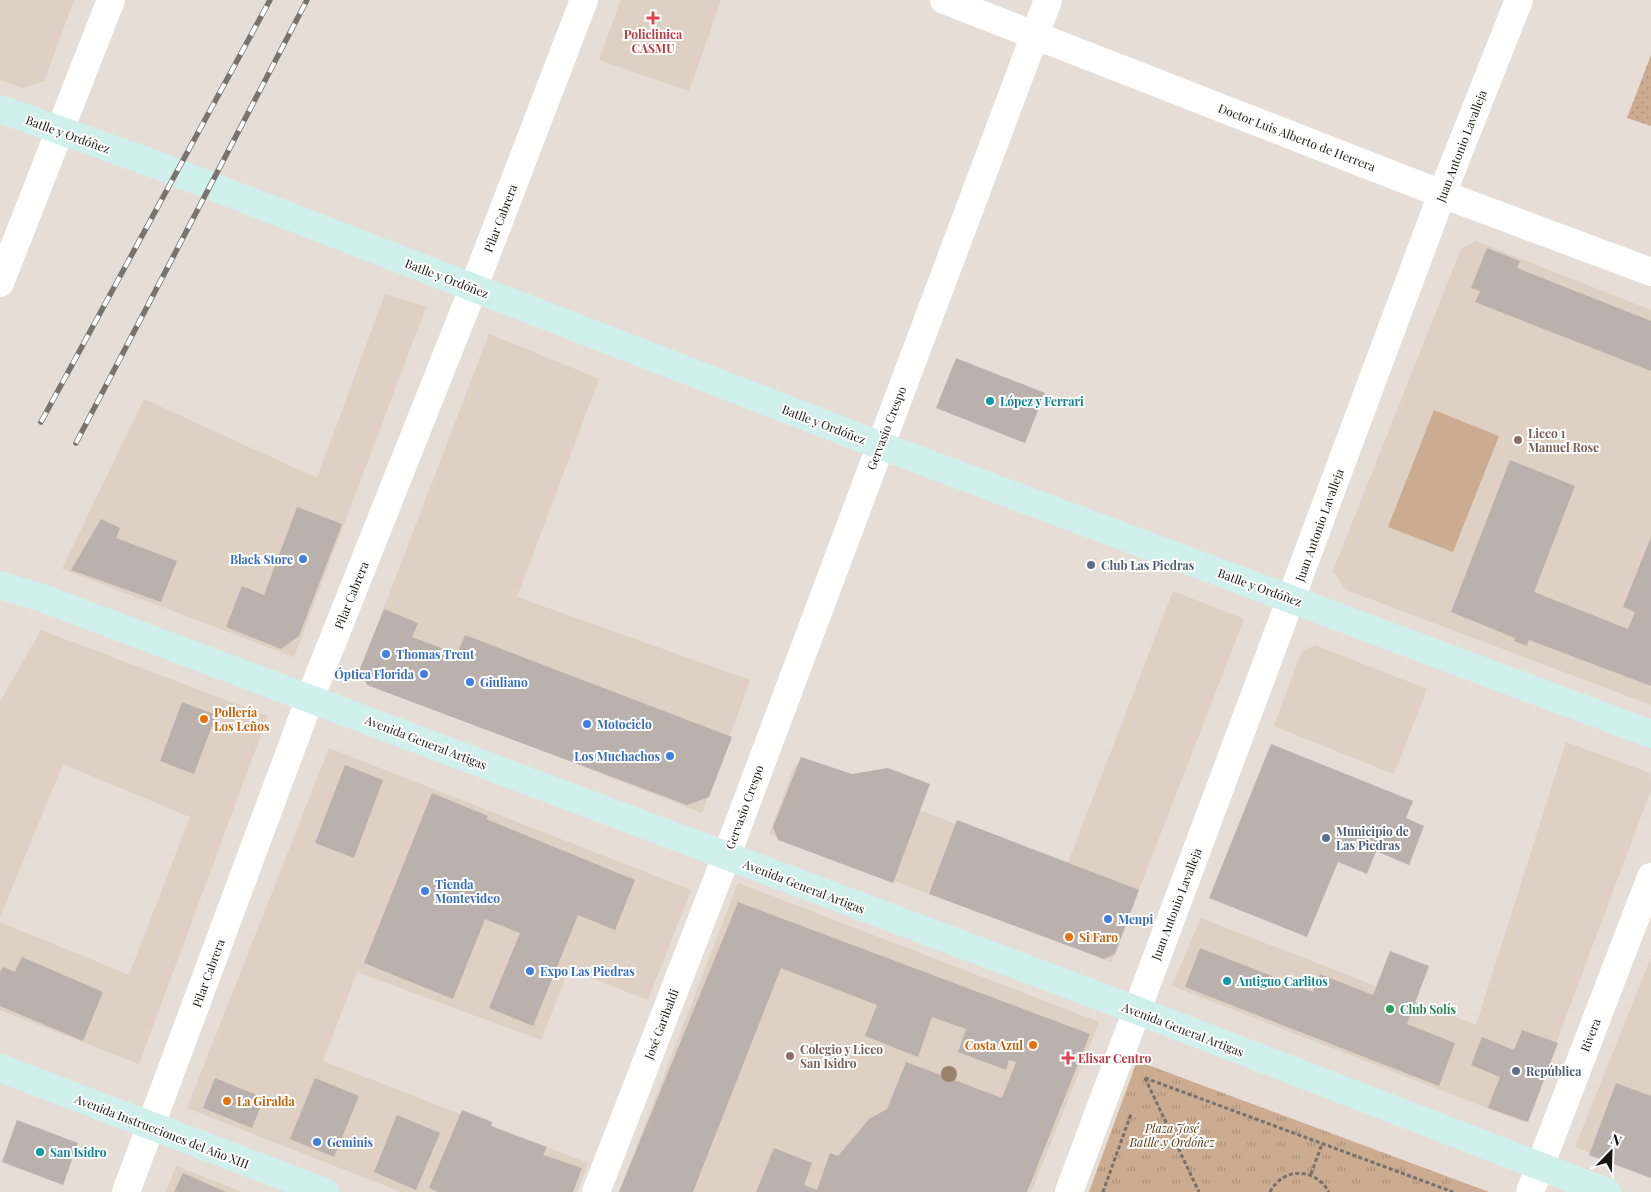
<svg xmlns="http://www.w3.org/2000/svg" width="1651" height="1192" viewBox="0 0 1651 1192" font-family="'Playfair Display',serif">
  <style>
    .built { fill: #ded0c3 }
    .grass { fill: url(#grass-dots) }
    .park { fill: url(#park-tufts) }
    .pitch { fill: #cbac90 }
    .building { fill: #bbb1ac }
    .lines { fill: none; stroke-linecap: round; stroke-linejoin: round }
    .path { stroke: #75706c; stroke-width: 3; stroke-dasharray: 4 2.5; stroke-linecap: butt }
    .street { stroke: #fff; stroke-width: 28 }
    .secondary { stroke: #cff0ec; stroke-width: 28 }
    .rail-casing { stroke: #78736e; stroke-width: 5.5 }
    .rail { stroke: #fff; stroke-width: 4; stroke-dasharray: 11; stroke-linecap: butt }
    .tree { fill: #98826a }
    .health-dot { fill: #e0444e; stroke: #fff; stroke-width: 2 }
    .culture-dot { fill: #0f9aa8; stroke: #fff; stroke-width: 2 }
    .education-dot { fill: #8d6e63; stroke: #fff; stroke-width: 2 }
    .shop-dot { fill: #3f7fe0; stroke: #fff; stroke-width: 2 }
    .service-dot { fill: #5c6f8a; stroke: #fff; stroke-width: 2 }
    .food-dot { fill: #e8710a; stroke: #fff; stroke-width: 2 }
    .leisure-dot { fill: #2e9e5b; stroke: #fff; stroke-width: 2 }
    .labels { text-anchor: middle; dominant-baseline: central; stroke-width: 4; stroke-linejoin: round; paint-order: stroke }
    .health-label { font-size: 12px; font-weight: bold; fill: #be3a42; stroke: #fff }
    .street-label { font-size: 12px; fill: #181613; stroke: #fff }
    .culture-label { font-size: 12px; font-weight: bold; fill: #0d838f; stroke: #fff; text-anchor: start }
    .education-label { font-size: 12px; font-weight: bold; fill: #785e54; stroke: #fff; text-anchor: start }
    .shop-label { font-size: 12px; font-weight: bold; fill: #366cbe; stroke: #fff; text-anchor: start }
    .service-label { font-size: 12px; font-weight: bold; fill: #4e5e75; stroke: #fff; text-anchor: start }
    .food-label { font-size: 12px; font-weight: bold; fill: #c56008; stroke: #fff; text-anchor: start }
    .leisure-label { font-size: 12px; font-weight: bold; fill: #27864d; stroke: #fff; text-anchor: start }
    .park-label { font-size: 12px; font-style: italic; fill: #593711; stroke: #fff }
  </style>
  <defs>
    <pattern id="grass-dots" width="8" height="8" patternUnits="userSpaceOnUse" patternTransform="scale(1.25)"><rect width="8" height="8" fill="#cbac90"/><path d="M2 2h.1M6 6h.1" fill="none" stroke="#ae937b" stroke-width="1.8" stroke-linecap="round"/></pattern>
    <pattern id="park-tufts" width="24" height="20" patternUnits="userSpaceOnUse" patternTransform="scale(1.25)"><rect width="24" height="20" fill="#cbac90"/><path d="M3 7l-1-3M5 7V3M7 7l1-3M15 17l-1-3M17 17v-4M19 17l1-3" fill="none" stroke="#ae937b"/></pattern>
  </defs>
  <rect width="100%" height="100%" fill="#e5ddd6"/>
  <g class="built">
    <polygon points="0,0 74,0 44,81 23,88 0,80"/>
    <polygon points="621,0 721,0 689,91 599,60"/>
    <polygon points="1476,241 1651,310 1651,705 1346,590 1333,571 1461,249"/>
    <polygon points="385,294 426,307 294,657 62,569 144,399 317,478"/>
    <polygon points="489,334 599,379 517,597 750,680 702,813 357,678"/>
    <polygon points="1173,591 1244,619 1111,962 769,834 795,764 1067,865"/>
    <polygon points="41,630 268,716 139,1064 0,1010 0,922 129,975 190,817 63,764 0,917 0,702"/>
    <polygon points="1315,645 1427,689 1394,774 1274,726 1301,653"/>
    <polygon points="1566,742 1650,773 1651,790 1526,1123 1172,986 1201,918 1476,1025"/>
    <polygon points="329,748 691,890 648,1000 569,969 541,1040 357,972 323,1061 588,1163 577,1192 401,1192 187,1108"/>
    <polygon points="738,883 1099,1022 1031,1192 619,1192"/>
    <polygon points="1651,958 1651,1176 1575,1147"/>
    <polygon points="176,1166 242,1192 166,1192"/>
  </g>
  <polygon class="grass" points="1651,55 1651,126 1627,118"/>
  <polygon class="park" points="1137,1061 1489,1192 1089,1192"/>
  <polygon class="pitch" points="1434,410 1499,436 1453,552 1388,527"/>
  <g class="building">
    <polygon points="1487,248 1520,261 1517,268 1651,321 1651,371 1475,302 1480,291 1471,288"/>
    <polygon points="956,358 1045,393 1025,443 936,408"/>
    <polygon points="1510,460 1575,486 1534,592 1628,629 1635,612 1623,607 1651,537 1651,686 1529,640 1527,646 1514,641 1515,638 1451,612"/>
    <polygon points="297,507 342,524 299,636 281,649 226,627 242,586 264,595"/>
    <polygon points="101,519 120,528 116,538 177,561 161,602 71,570"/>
    <polygon points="384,609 418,623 412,637 457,654 465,635 732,737 709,797 687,805 367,685 359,671"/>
    <polygon points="182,702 216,715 194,774 160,761"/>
    <polygon points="1271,744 1413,801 1406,818 1424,826 1409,865 1376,851 1367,874 1338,862 1307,937 1209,898"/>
    <polygon points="801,757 852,774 888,768 930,784 893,883 778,840 773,827"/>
    <polygon points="345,765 383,780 354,858 315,843"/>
    <polygon points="432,793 488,816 486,819 635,880 615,930 578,915 533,1026 489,1008 520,933 485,919 453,999 364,963"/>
    <polygon points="957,820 1139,890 1115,954 1104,959 929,894"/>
    <polygon points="738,902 1090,1034 1027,1192 756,1192 774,1148 812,1163 804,1185 817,1190 830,1153 838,1156 869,1119 887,1109 906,1062 1002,1098 1016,1062 1009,1060 1006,1070 958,1052 966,1029 932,1017 918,1057 865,1036 877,1005 781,968 693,1192 619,1192"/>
    <polygon points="1200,948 1313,992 1320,974 1373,995 1390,951 1429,966 1407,1024 1455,1043 1439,1086 1185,987"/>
    <polygon points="22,957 103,992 83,1041 0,1006 0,972 3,967 15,972"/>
    <polygon points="1522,1030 1558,1043 1528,1122 1488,1108 1500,1077 1471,1065 1482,1037 1514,1050"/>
    <polygon points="215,1078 264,1098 252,1128 203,1108"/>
    <polygon points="315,1078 359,1096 334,1157 290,1139"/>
    <polygon points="1616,1083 1651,1096 1651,1178 1589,1155"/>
    <polygon points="462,1110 492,1122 491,1126 547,1147 543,1155 582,1168 573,1192 438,1192 429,1188"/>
    <polygon points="397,1115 440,1133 416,1190 374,1172"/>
    <polygon points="17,1120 78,1143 63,1185 2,1162"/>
    <polygon points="183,1173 226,1192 174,1192"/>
  </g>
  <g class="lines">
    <g class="path">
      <polyline points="1145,1078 1453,1192"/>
      <polyline points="1145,1078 1199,1192"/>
      <polyline points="1311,1174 1322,1144"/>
      <polyline points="1103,1192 1131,1114"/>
      <path d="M1270 1192C1284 1166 1315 1168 1329 1192"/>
    </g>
    <g class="street">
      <polyline points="944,0 1442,194 1651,272"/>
      <polyline points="0,283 111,0"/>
      <polyline points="126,1192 310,698 473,289 584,0"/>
      <polyline points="596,1192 726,857 1048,0"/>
      <polyline points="1069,1192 1442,194 1519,0"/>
      <polyline points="1530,1192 1651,877"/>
    </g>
    <g class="secondary">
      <polyline points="0,109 157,165 879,445 1651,734"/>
      <polyline points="0,585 42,598 1136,1010 1607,1192"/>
      <polyline points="0,1068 325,1192"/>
    </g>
    <defs>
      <g id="rail">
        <polyline points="41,422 270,0"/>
        <polyline points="76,443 307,0"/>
      </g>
    </defs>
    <use href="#rail" class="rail-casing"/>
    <use href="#rail" class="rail"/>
  </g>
  <circle class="tree" cx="949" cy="1074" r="8"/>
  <g class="health-dot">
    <path d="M650.5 10.5h5v5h5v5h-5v5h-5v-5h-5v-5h5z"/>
    <path d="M1065.5 1050.5h5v5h5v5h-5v5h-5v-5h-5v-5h5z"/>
  </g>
  <g class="culture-dot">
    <circle cx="990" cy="401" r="5"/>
    <circle cx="1227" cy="981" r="5"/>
    <circle cx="40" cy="1152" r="5"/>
  </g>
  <g class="education-dot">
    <circle cx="1518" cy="440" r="5"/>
    <circle cx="790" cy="1056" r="5"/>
  </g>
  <g class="shop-dot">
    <circle cx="303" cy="559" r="5"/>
    <circle cx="386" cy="654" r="5"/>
    <circle cx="424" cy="674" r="5"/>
    <circle cx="470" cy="682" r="5"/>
    <circle cx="587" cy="724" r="5"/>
    <circle cx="670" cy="756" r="5"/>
    <circle cx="425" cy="891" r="5"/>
    <circle cx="1108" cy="919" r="5"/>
    <circle cx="530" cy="971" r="5"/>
    <circle cx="317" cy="1142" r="5"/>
  </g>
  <g class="service-dot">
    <circle cx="1091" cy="565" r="5"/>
    <circle cx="1326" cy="838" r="5"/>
    <circle cx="1516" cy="1071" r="5"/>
  </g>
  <g class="food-dot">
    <circle cx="204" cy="719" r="5"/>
    <circle cx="1069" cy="937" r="5"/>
    <circle cx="1033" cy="1045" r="5"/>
    <circle cx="227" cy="1101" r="5"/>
  </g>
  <circle class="leisure-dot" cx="1390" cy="1009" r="5"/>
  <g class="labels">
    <g class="health-label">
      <text x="653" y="34">Policlinica<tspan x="653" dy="14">CASMU</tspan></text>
      <text x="1078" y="1058" text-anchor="start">Elisar Centro</text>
    </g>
    <g class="street-label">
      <text transform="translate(68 134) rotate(20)">Batlle y Ordóñez</text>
      <text transform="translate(1297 137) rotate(21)">Doctor Luis Alberto de Herrera</text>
      <text transform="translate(1461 146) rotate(-69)">Juan Antonio Lavalleja</text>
      <text transform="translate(500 218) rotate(-69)">Pilar Cabrera</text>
      <text transform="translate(447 278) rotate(21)">Batlle y Ordóñez</text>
      <text transform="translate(824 424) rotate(21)">Batlle y Ordóñez</text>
      <text transform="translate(886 428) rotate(-69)">Gervasio Crespo</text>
      <text transform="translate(1319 525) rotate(-70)">Juan Antonio Lavalleja</text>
      <text transform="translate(1260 587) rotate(20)">Batlle y Ordóñez</text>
      <text transform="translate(351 595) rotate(-68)">Pilar Cabrera</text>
      <text transform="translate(426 742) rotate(21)">Avenida General Artigas</text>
      <text transform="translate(744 807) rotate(-70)">Gervasio Crespo</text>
      <text transform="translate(804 886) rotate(21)">Avenida General Artigas</text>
      <text transform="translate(1176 904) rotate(-69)">Juan Antonio Lavalleja</text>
      <text transform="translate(208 973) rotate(-70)">Pilar Cabrera</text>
      <text transform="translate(661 1024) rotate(-69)">José Garibaldi</text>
      <text transform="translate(1183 1029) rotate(21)">Avenida General Artigas</text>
      <text transform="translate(1590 1035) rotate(-69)">Rivera</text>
      <text transform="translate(162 1131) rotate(21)">Avenida Instrucciones del Año XIII</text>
    </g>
    <g class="culture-label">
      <text x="1000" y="401">López y Ferrari</text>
      <text x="1237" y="981">Antiguo Carlitos</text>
      <text x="50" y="1152">San Isidro</text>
    </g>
    <g class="education-label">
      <text x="1528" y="433">Liceo 1<tspan x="1528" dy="14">Manuel Rose</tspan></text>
      <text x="800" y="1049">Colegio y Liceo<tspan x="800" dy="14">San Isidro</tspan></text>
    </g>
    <g class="shop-label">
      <text x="293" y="559" text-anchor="end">Black Store</text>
      <text x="396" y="654">Thomas Trent</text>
      <text x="414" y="674" text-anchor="end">Óptica Florida</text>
      <text x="480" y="682">Giuliano</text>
      <text x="597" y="724">Motociclo</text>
      <text x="660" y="756" text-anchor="end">Los Muchachos</text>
      <text x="435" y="884">Tienda<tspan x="435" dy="14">Montevideo</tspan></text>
      <text x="1118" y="919">Menpi</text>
      <text x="540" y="971">Expo Las Piedras</text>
      <text x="327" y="1142">Geminis</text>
    </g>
    <g class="service-label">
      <text x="1101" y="565">Club Las Piedras</text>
      <text x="1336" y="831">Municipio de<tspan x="1336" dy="14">Las Piedras</tspan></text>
      <text x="1526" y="1071">República</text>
    </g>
    <g class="food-label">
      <text x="214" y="712">Pollería<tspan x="214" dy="14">Los Leños</tspan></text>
      <text x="1079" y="937">Si Faro</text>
      <text x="1023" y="1045" text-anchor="end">Costa Azul</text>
      <text x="237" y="1101">La Giralda</text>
    </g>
    <g class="leisure-label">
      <text x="1400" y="1009">Club Solís</text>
    </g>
    <g class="park-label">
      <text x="1172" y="1128">Plaza José<tspan x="1172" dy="14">Batlle y Ordóñez</tspan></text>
    </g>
  </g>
  <g transform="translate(1611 1152) rotate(23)" stroke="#ffffff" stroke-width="4" paint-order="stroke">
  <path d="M0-4L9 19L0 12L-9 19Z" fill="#181613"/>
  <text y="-8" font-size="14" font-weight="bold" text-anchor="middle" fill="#181613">N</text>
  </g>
</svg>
